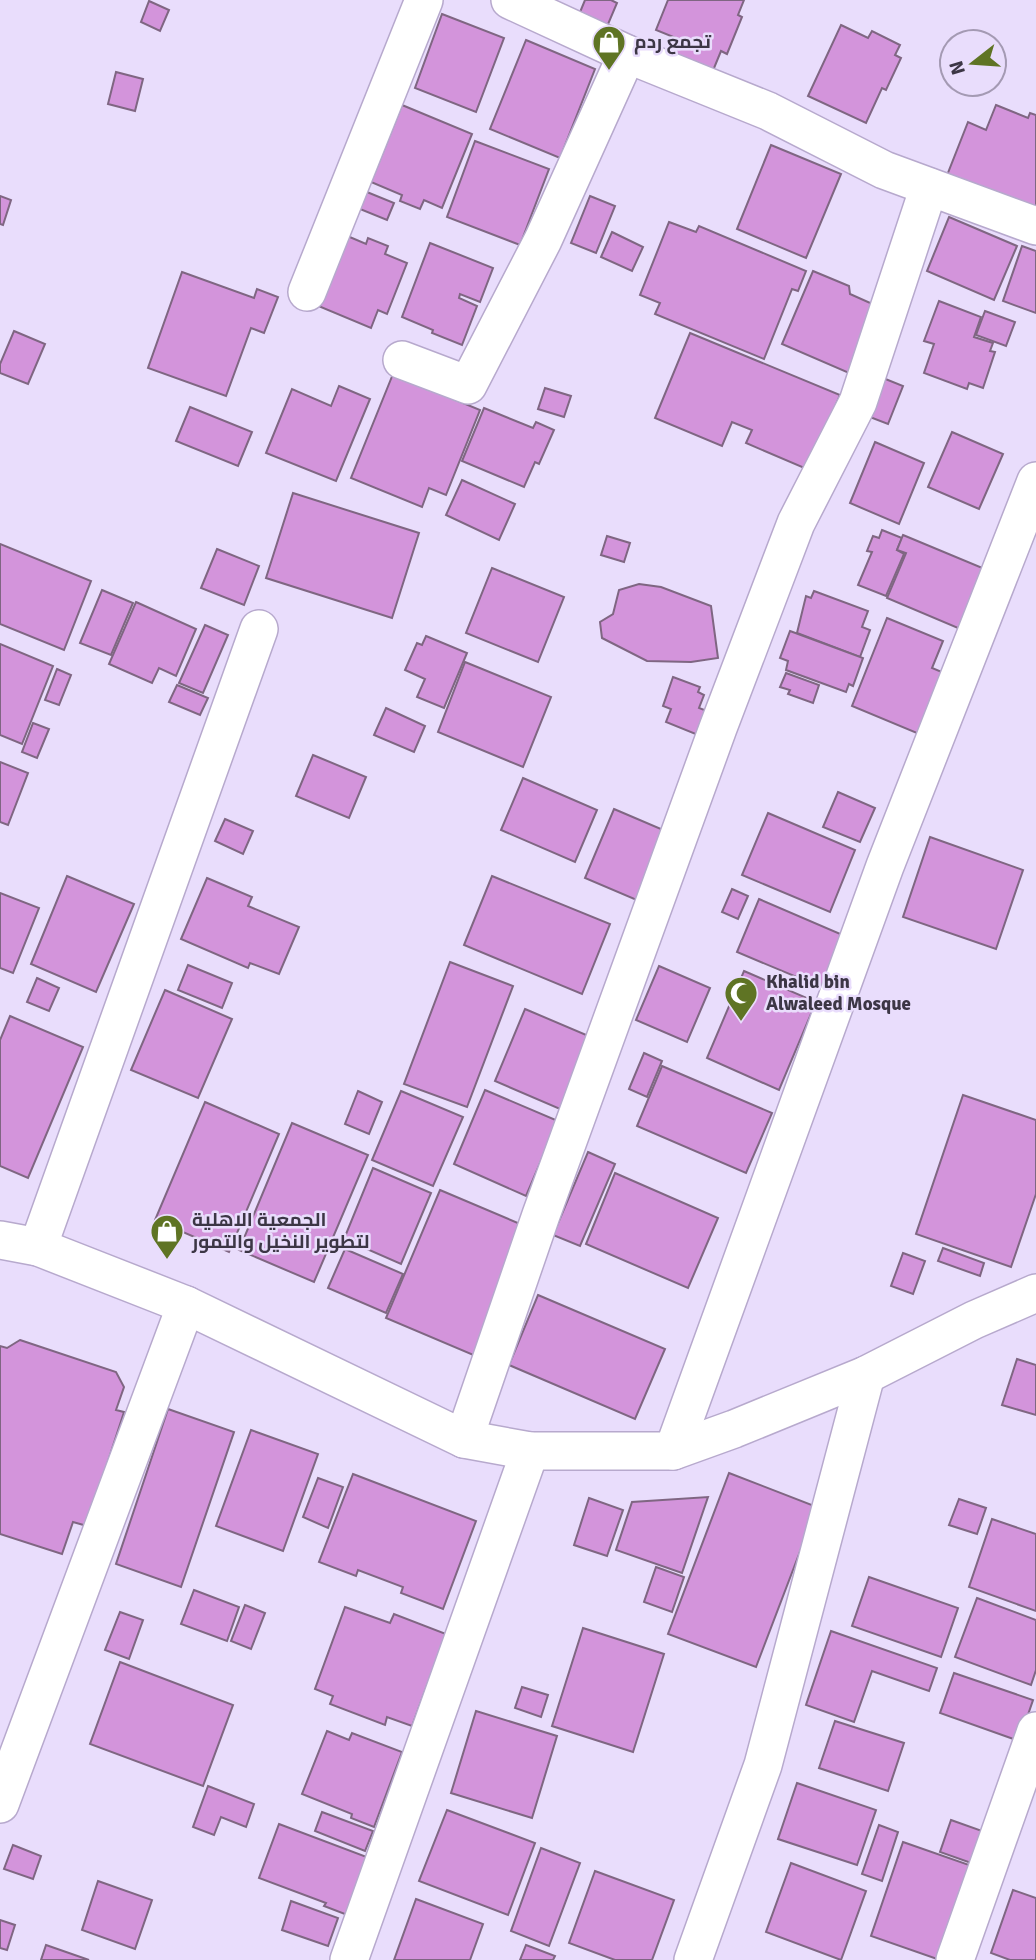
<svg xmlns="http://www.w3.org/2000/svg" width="1036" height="1960" viewBox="0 0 1036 1960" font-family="Signika,Cairo,sans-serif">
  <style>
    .building { fill: #d394db; stroke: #7f6682; stroke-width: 2 }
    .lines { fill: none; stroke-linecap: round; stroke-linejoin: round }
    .street-casing { stroke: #b7a9cd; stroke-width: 40 }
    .street { stroke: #fff; stroke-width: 37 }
    .labels { text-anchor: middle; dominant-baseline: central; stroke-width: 5; stroke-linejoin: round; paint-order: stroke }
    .poi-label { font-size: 19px; font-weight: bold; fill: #3c3645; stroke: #e9ddfc; text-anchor: start }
  </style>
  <rect width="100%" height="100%" fill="#e9ddfc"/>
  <g class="building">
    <polygon points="585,0 611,0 617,3 606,29 578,17"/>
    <polygon points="668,0 744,0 738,15 742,17 727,54 721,51 710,78 666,60 676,38 656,30"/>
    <polygon points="149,1 169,10 160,31 141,22"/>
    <polygon points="442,14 504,38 476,112 415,88"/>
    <polygon points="841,25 868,38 872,31 900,45 895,55 901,58 886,90 882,88 866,123 808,96"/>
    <polygon points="526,40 595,69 560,158 490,129"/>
    <polygon points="116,72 143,79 135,111 108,104"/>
    <polygon points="402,105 472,134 442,208 424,200 420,209 400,201 402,195 371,182"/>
    <polygon points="996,105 1028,118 1030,113 1036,115 1036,210 946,178 968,122 986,130"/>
    <polygon points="475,141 549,169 520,245 447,217"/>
    <polygon points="771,145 841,174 806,258 737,229"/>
    <polygon points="362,190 394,203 387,220 355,207"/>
    <polygon points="0,196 11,200 3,225 0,224"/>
    <polygon points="590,196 615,206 596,253 571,243"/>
    <polygon points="949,217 1017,246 994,300 927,271"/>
    <polygon points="669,222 696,232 699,226 806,271 798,291 792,289 764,359 655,314 660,303 640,295"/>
    <polygon points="612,232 643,247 632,271 601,257"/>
    <polygon points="345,235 366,244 368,238 388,246 385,254 407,263 387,314 378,310 371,328 316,305"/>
    <polygon points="430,243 493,268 480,302 460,294 459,298 477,306 462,345 432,333 433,330 402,317"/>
    <polygon points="1022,246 1036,251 1036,313 1003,301"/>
    <polygon points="813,271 849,286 850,294 877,306 849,373 782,344"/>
    <polygon points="182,272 254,298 257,289 278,297 264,333 251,328 226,396 148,368"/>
    <polygon points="939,301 981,317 974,337 993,343 990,351 995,352 983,388 969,383 967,389 924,373 934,344 924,341"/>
    <polygon points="985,311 1015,322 1006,346 976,335"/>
    <polygon points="14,331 45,344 28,384 0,373 0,364"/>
    <polygon points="690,333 840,395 809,470 746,443 752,430 732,422 722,446 655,418"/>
    <polygon points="393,374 480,410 446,495 429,488 422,507 351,478"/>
    <polygon points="878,376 903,386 888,424 862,414"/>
    <polygon points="339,386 370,399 336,481 266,453 292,389 331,406"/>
    <polygon points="545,388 571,396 564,417 538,409"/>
    <polygon points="190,407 252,432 238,466 176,441"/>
    <polygon points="484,408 533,428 536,422 554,430 539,464 535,462 524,487 462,461"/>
    <polygon points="952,432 1003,454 979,509 928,487"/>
    <polygon points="875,442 924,463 899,524 850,503"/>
    <polygon points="462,480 515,504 499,540 446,515"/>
    <polygon points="293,493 419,533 392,618 266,578"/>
    <polygon points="882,530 902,538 897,550 904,554 886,596 858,585 872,552 867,551 873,536 879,538"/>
    <polygon points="903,535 992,572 965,631 887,598 906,553 897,550"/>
    <polygon points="607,536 630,543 624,562 601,555"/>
    <polygon points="0,544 91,581 64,650 0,624"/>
    <polygon points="217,549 259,566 244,605 201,588"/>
    <polygon points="492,568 564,597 538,662 466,633"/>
    <polygon points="639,584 661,587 711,606 718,658 691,662 647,661 602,638 600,622 613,614 619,590"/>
    <polygon points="102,590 133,603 111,655 80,643"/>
    <polygon points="814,591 868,611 862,627 870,630 860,657 797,633 806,596 811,598"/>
    <polygon points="136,602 196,629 176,676 159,668 152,683 109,664"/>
    <polygon points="887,618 943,641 932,668 949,675 924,736 852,706"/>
    <polygon points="205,625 228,635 203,693 179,683"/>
    <polygon points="790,631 863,658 853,686 849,684 846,692 786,670 788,661 780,658"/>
    <polygon points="426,636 467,653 444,708 417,697 425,679 405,670 417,643 422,645"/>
    <polygon points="0,644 53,666 22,744 0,735"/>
    <polygon points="465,662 551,697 523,767 438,732"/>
    <polygon points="57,669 71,675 59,705 45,700"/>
    <polygon points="786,673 819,685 813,703 788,694 790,690 780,687"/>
    <polygon points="673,677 700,687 698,692 704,695 699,708 707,711 698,735 666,722 671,709 663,706"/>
    <polygon points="177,685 208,698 200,715 169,702"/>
    <polygon points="386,708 425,726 414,752 374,735"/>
    <polygon points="33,723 49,729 37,758 22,752"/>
    <polygon points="313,755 366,777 349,818 296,796"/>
    <polygon points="0,762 28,773 8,825 0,822"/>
    <polygon points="523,778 597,810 575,862 501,830"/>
    <polygon points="838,792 875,808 860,842 823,827"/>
    <polygon points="614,809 668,832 639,901 585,878"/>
    <polygon points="768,813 855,850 830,912 742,875"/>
    <polygon points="225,819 253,831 243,854 215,841"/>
    <polygon points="930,837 1023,870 996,949 903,917"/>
    <polygon points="67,876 134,904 96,992 31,964"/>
    <polygon points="492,876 610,924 582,994 464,945"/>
    <polygon points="207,878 252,897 248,906 299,927 279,974 250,963 248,968 181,939"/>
    <polygon points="732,889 748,896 738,919 722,912"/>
    <polygon points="0,893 39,908 13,973 0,968"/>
    <polygon points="759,899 845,936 823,988 737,952"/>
    <polygon points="450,962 513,986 467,1107 404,1084"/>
    <polygon points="188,965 232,983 222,1008 178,990"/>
    <polygon points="659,966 710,988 687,1042 636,1020"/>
    <polygon points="744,971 816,1002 779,1090 707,1058"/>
    <polygon points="37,978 59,988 49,1011 27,1002"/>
    <polygon points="165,990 232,1019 198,1098 131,1070"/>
    <polygon points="525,1009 591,1037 560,1109 495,1081"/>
    <polygon points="10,1016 83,1047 28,1178 0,1166 0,1040"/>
    <polygon points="644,1053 662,1061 647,1097 629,1089"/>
    <polygon points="662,1066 772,1113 746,1173 637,1126"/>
    <polygon points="485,1090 558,1121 526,1196 454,1164"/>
    <polygon points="358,1091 382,1102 369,1134 345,1124"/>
    <polygon points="401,1091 463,1117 433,1186 372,1160"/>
    <polygon points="963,1095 1036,1120 1036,1194 1011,1267 916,1234"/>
    <polygon points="205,1102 279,1134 229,1252 155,1220"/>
    <polygon points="292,1123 368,1155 314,1282 239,1250"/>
    <polygon points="588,1152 615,1164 580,1246 553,1235"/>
    <polygon points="373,1168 431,1193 401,1264 344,1239"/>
    <polygon points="615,1173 718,1218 688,1288 586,1244"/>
    <polygon points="440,1190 532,1229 478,1357 386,1318"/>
    <polygon points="943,1248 984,1263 980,1276 938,1261"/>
    <polygon points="345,1249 403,1274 386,1313 328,1288"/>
    <polygon points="903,1253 925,1261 913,1294 891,1286"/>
    <polygon points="538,1295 665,1349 635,1419 509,1365"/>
    <polygon points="20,1340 116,1372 124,1387 116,1410 124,1412 87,1526 73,1522 62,1554 0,1534 0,1346 7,1348"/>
    <polygon points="1017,1359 1036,1365 1036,1415 1002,1405"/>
    <polygon points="168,1409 234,1432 181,1587 116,1564"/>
    <polygon points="251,1430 318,1454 283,1551 216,1526"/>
    <polygon points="729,1473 817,1507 756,1667 668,1634"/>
    <polygon points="353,1474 476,1521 443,1609 401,1593 403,1587 358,1570 356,1576 319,1562"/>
    <polygon points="318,1478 343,1487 328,1528 303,1517"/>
    <polygon points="708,1497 682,1573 616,1550 632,1502"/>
    <polygon points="589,1498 623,1510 607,1556 574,1545"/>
    <polygon points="959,1499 986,1508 977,1534 949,1525"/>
    <polygon points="992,1519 1036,1534 1036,1611 969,1587"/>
    <polygon points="656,1567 684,1577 672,1612 644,1602"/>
    <polygon points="869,1577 958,1608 941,1657 852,1626"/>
    <polygon points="194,1590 239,1607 227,1641 181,1624"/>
    <polygon points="977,1598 1036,1620 1036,1670 1031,1685 955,1657"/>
    <polygon points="245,1605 265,1613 251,1649 231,1641"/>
    <polygon points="345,1607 390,1623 394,1614 446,1634 412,1726 387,1717 385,1725 330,1704 333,1696 315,1689"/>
    <polygon points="120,1612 143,1620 129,1659 105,1650"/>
    <polygon points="583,1628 664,1654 633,1752 552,1726"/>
    <polygon points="831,1631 937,1668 929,1691 872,1671 854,1722 806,1705"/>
    <polygon points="120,1662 233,1705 203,1786 90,1744"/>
    <polygon points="954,1673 1033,1700 1019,1741 940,1713"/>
    <polygon points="522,1687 548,1695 541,1717 515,1708"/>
    <polygon points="476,1711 557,1736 532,1818 451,1793"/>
    <polygon points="835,1721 904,1743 888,1791 819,1768"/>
    <polygon points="327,1731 349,1740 352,1733 402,1752 374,1827 351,1818 352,1814 302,1794"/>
    <polygon points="797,1783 876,1810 857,1865 778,1839"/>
    <polygon points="208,1786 254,1804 246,1827 221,1817 214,1835 193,1827"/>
    <polygon points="447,1810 535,1843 508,1915 419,1881"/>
    <polygon points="322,1812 373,1831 365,1851 315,1831"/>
    <polygon points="951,1820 985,1832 974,1864 940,1852"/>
    <polygon points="279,1824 372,1859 350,1916 324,1906 326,1903 259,1878"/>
    <polygon points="879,1825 898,1832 882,1881 862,1874"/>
    <polygon points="903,1842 972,1866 940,1960 871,1936"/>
    <polygon points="13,1845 41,1856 33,1879 4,1869"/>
    <polygon points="541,1848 580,1863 549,1946 511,1931"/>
    <polygon points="791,1863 866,1891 841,1960 766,1932"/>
    <polygon points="595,1871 674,1900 652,1960 615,1960 569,1943"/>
    <polygon points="98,1881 152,1900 135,1949 82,1930"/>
    <polygon points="1013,1890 1036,1898 1036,1960 1010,1960 991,1953"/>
    <polygon points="416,1899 483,1924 470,1960 394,1960"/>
    <polygon points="291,1901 338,1918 328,1946 282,1930"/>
    <polygon points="0,1920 15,1925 7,1950 0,1948"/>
    <polygon points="46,1945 89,1960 41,1960"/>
    <polygon points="526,1945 555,1956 553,1960 520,1960"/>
  </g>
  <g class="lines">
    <defs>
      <g id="street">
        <polyline points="510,0 627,54 768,111 884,170 1036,226"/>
        <polyline points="307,292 424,0"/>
        <polyline points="402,360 468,385 543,240 627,54"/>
        <polyline points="0,1240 38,1247 186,1305 464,1439 530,1451 673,1451 734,1429 866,1375 974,1320 1036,1293"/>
        <polyline points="38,1247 259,629"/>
        <polyline points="464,1439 541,1215 718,728 796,523 858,402 929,187"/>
        <polyline points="673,1451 885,866 1036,481"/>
        <polyline points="0,1804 186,1305"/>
        <polyline points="349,1960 530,1451"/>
        <polyline points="693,1960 763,1765 866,1375"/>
        <polyline points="955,1960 1036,1731"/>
      </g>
    </defs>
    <use href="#street" class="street-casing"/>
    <use href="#street" class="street"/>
  </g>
  <defs>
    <symbol id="shop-pin" viewBox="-11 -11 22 30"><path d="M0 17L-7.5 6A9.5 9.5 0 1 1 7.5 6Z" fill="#5f7424" stroke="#e9ddfc"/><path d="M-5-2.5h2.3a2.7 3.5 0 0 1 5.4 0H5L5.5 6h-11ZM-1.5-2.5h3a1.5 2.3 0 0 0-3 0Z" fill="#fff"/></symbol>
    <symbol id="mosque-pin" viewBox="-11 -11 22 30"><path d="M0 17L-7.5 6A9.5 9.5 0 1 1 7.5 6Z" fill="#5f7424" stroke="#e9ddfc"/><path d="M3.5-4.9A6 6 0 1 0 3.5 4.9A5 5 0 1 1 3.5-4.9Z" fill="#fff"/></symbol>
  </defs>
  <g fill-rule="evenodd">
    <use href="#shop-pin" x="590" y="23" width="38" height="52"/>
    <use href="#mosque-pin" x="722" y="974" width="38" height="52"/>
    <use href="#shop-pin" x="148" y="1212" width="38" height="52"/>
  </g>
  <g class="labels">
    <g class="poi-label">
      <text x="634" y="42">تجمع ردم</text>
      <text x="766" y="982">Khalid bin<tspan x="766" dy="22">Alwaleed Mosque</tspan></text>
      <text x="192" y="1220">الجمعية الاهلية<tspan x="192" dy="22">لتطوير النخيل والتمور</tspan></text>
    </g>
  </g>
  <g transform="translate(973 63) rotate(253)"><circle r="33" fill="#e9ddfc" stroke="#a49ab3" stroke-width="2"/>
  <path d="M0-5L12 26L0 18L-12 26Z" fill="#5f7424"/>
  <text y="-10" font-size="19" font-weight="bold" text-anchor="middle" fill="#3c3645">N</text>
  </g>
</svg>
